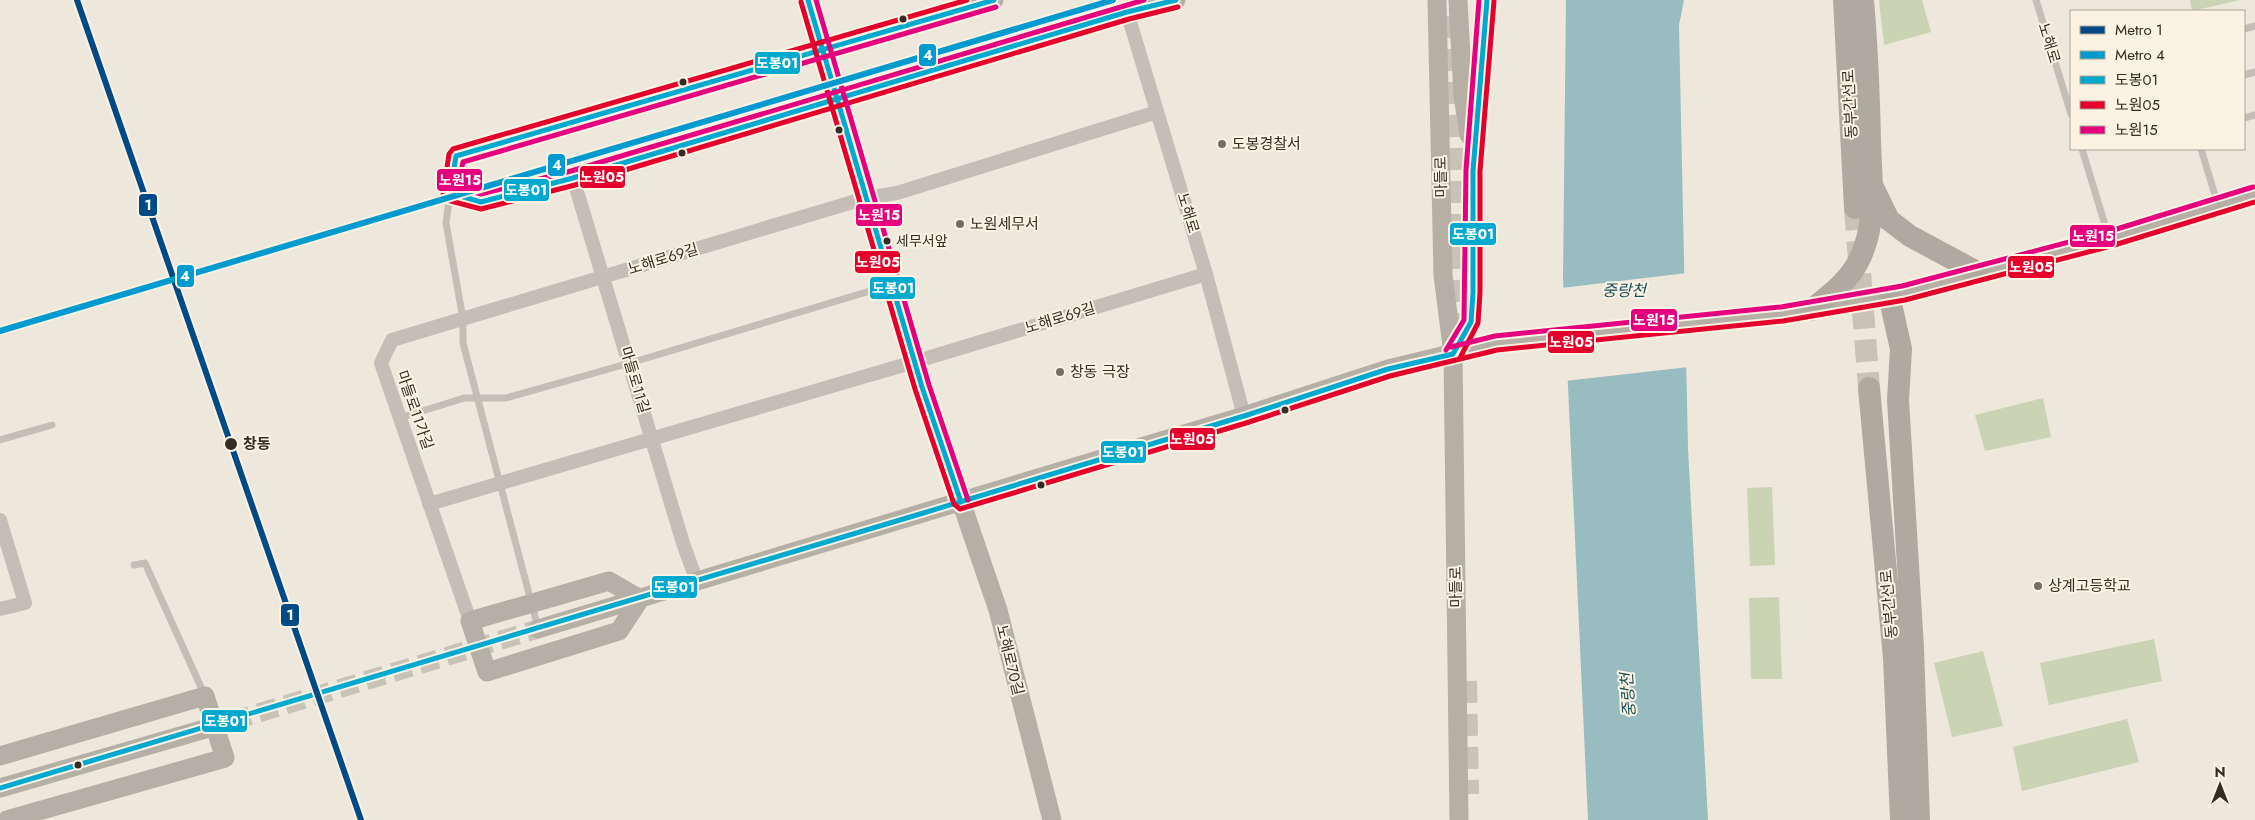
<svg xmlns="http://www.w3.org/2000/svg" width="2255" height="820" viewBox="0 0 2255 820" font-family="Jost,'Noto Sans KR',sans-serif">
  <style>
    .park { fill: #cbd3b5 }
    .water { fill: #98bcbf }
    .pier { fill: #ede7dc }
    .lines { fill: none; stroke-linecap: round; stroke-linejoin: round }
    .secondary-tunnel { stroke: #c8c2b7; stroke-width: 19; stroke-dasharray: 19 9; stroke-linecap: butt }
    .trunk-tunnel { stroke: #c8c2b7; stroke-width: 22; stroke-dasharray: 22 11; stroke-linecap: butt }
    .service { stroke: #c5beb6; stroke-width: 7 }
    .minor { stroke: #c5beb6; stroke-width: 14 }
    .secondary { stroke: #b6afa6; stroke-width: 19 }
    .trunk { stroke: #b0a9a0; stroke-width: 22 }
    .bus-1-casing { stroke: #fbf2e3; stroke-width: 9 }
    .bus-2-casing { stroke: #fbf2e3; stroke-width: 9 }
    .bus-3-casing { stroke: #fbf2e3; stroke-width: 9 }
    .bus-1 { stroke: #00a9ce; stroke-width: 5 }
    .bus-2 { stroke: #e4002b; stroke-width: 5 }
    .bus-3 { stroke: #e5007d; stroke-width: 5 }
    .metro-1-casing { stroke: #fbf2e3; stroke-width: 10 }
    .metro-2-casing { stroke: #fbf2e3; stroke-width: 10 }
    .metro-1 { stroke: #004a85; stroke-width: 6 }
    .metro-2 { stroke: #009bce; stroke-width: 6 }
    .bus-dot { fill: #362c25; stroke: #fbf2e3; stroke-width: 2 }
    .poi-dot { fill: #766d65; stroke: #fbf2e3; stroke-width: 2 }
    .labels { text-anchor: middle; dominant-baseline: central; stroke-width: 4; stroke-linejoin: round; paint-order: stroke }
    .bus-label { font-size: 14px; fill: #362c25; stroke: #fbf2e3; text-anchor: start }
    .street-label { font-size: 15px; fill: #362c25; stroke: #fbf2e3 }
    .poi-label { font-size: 15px; fill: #362c25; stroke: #fbf2e3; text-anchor: start }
    .stop-label { font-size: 15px; font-weight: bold; fill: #362c25; stroke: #fbf2e3; text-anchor: start }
    .water-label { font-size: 16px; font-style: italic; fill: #17505b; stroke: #fbf2e3 }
    .line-badge { stroke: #fbf2e3; stroke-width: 2 }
    .badge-label { font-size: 14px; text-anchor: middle; font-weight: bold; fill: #fff }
  </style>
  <rect width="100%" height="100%" fill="#ede7dc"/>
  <g class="park">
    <polygon points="1879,0 1922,0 1931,32 1884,45"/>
    <polygon points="2190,0 2240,0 2192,11"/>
    <polygon points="2043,398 2051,437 1985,451 1975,415"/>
    <polygon points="1772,487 1775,565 1750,566 1747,488"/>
    <polygon points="1779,597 1782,679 1751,679 1749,598"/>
    <polygon points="2154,639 2162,681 2049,705 2040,663"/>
    <polygon points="1983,651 2003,726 1952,737 1934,663"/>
    <polygon points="2127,719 2139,762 2022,791 2013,747"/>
  </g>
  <polygon class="water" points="1566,0 1684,0 1679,25 1688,449 1708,820 1588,820 1563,278"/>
  <polygon class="pier" points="1687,273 1689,367 1565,381 1561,288"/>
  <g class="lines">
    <polyline class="secondary-tunnel" points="205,729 538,629"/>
    <g class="trunk-tunnel">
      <polyline points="1451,16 1457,336"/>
      <polyline points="1855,208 1869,388"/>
      <polyline points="1466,681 1468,794"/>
    </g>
    <g class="service">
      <polyline points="2036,0 2071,114"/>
      <polyline points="2244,29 2255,26"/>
      <polyline points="2244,75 2255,72"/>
      <polyline points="2244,118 2255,115"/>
      <polyline points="2082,149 2109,238"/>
      <polyline points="2201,149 2218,205"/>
      <polyline points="450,193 446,223 463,319 463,343 538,628"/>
      <polyline points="400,418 464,398 506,398 630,363 890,285"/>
      <polyline points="0,440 52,425"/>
      <polyline points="134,565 145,563 205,696"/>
    </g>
    <g class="minor">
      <polyline points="1127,12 1206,274 1244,416"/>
      <polyline points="573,178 683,543 697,582"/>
      <polyline points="429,504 914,362 1206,274"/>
      <polyline points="0,520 25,603 0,609"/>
      <polyline points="470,621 381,363 392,340 866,198 897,193 1157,112"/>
    </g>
    <g class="secondary">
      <polyline points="808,0 922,387 998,610 1052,820"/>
      <polyline points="994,0 456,156 450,193 481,202 573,178 1127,12 1176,0"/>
      <polyline points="1437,0 1443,275 1453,354 1459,820"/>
      <polyline points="1458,0 1463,96 1469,135"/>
      <polyline points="1453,354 1471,322 1473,293 1473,171 1487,0"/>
      <polygon points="609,581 640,599 619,631 487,672 470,621"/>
      <polyline points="538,629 1244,416 1388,369 1496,343 1782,314 1904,293 2109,239 2255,194"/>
      <polyline points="0,756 205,696 225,758 7,820"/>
      <polyline points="0,788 205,729"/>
    </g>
    <g class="trunk">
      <polyline points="1844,0 1855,208"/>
      <polyline points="1873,187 1889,220 1910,236 1977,272"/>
      <polyline points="1889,295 1901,349 1898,400 1913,648 1919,820"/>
      <path d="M1811 310C1828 296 1848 282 1858 262 1878 225 1871 181 1870 141 1869 94 1867 47 1863 0"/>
      <polyline points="1869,388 1894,658 1901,820"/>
    </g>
    <defs>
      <g id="bus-1">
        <polyline points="808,0 922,387 961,502"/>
        <polyline points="994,0 456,156 450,193 481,202 573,178 1127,12 1176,0"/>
        <polyline points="0,788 920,514 1244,416 1388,369 1453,354 1471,322 1473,293 1473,171 1487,0"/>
      </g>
      <g id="bus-2">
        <polyline points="967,0 453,149 449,154 443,195 447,200 481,209 575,185 1129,19 1178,7"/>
        <polyline points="801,2 915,389 954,504 960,509 1246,423 1390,376 1497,350 1783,321 1905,300 2111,246 2255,202"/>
        <polyline points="1460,358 1478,323 1480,293 1480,171 1494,1"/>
      </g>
      <g id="bus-3">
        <polyline points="816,0 929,385 968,500"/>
        <polyline points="996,7 463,162 458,188 481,194 571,171 1144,0"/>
        <polyline points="1451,347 1495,336 1781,307 1902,286 2107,232 2253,187"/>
        <polyline points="1446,350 1464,320 1466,170 1479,0"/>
      </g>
    </defs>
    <use href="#bus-1" class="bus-1-casing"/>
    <use href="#bus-2" class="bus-2-casing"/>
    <use href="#bus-3" class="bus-3-casing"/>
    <use href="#bus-1" class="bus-1"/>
    <use href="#bus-2" class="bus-2"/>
    <use href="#bus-3" class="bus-3"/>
    <defs>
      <polyline id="metro-1" points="77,0 361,820"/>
      <polyline id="metro-2" points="0,331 1113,0"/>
    </defs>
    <use href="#metro-1" class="metro-1-casing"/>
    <use href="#metro-2" class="metro-2-casing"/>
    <use href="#metro-1" class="metro-1"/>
    <use href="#metro-2" class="metro-2"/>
  </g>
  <g class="bus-dot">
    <circle cx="903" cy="19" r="4.5"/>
    <circle cx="683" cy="82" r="4.5"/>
    <circle cx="839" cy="130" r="4.5"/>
    <circle cx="682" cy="153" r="4.5"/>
    <circle cx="887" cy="241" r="4.5"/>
    <circle cx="1285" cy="410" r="4.5"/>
    <circle cx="231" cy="444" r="7"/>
    <circle cx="1041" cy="485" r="4.5"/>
    <circle cx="78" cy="765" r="4.5"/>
  </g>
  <g class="poi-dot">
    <circle cx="1222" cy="144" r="5"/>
    <circle cx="960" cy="224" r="5"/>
    <circle cx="1060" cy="372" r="5"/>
    <circle cx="2038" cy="586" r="5"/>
  </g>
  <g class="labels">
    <g class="bus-label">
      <text x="896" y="241">세무서앞</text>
    </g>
    <g class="street-label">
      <text transform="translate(2049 43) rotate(73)">노해로</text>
      <text transform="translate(1850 104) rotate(-93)">동부간선로</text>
      <text transform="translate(1441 177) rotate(-91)">마들로</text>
      <text transform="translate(1188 213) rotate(73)">노해로</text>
      <text transform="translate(663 259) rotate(-17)">노해로69길</text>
      <text transform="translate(1060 318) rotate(-17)">노해로69길</text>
      <text transform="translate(635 380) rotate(73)">마들로11길</text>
      <text transform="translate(415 410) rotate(71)">마들로11가길</text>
      <text transform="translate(1456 587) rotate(-91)">마들로</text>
      <text transform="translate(1889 604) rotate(-95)">동부간선로</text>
      <text transform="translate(1010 660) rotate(76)">노해로70길</text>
    </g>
    <g class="poi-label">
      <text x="1232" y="144">도봉경찰서</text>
      <text x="970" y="224">노원세무서</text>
      <text x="1070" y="372">창동 극장</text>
      <text x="2048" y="586">상계고등학교</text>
    </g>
    <g class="stop-label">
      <text x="243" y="444">창동</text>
    </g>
    <g class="water-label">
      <text x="1624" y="290">중랑천</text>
      <text transform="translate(1628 695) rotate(-94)">중랑천</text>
    </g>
  </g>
  <g class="line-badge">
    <rect x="918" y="43" width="19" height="24" rx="5" fill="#009bce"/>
    <rect x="754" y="51" width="47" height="24" rx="5" fill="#00a9ce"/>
    <rect x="547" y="153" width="19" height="24" rx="5" fill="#009bce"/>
    <rect x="579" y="165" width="47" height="24" rx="5" fill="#e4002b"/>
    <rect x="436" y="168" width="47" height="24" rx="5" fill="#e5007d"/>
    <rect x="503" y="178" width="47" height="24" rx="5" fill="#00a9ce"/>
    <rect x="138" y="193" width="20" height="24" rx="5" fill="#004a85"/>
    <rect x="855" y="203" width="48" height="24" rx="5" fill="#e5007d"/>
    <rect x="1449" y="222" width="48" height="24" rx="5" fill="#00a9ce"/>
    <rect x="2069" y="224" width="47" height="24" rx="5" fill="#e5007d"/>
    <rect x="854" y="250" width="47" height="24" rx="5" fill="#e4002b"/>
    <rect x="2007" y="255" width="48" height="24" rx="5" fill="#e4002b"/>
    <rect x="176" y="264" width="19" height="24" rx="5" fill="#009bce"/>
    <rect x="869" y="276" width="47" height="24" rx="5" fill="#00a9ce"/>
    <rect x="1630" y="308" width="48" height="24" rx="5" fill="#e5007d"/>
    <rect x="1547" y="330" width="48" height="24" rx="5" fill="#e4002b"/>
    <rect x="1169" y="427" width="47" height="24" rx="5" fill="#e4002b"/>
    <rect x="1100" y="440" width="47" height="24" rx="5" fill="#00a9ce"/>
    <rect x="651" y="575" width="47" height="24" rx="5" fill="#00a9ce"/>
    <rect x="280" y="603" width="20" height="24" rx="5" fill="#004a85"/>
    <rect x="201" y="709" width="47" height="24" rx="5" fill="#00a9ce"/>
  </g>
  <g class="badge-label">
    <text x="928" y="60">4</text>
    <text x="777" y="68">도봉01</text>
    <text x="557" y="170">4</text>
    <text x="602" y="182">노원05</text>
    <text x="460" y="185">노원15</text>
    <text x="526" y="195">도봉01</text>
    <text x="148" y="210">1</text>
    <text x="879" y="220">노원15</text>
    <text x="1473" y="239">도봉01</text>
    <text x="2093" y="241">노원15</text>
    <text x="878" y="267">노원05</text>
    <text x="2031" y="272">노원05</text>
    <text x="185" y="281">4</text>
    <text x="893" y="293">도봉01</text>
    <text x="1654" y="325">노원15</text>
    <text x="1571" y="347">노원05</text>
    <text x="1192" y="444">노원05</text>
    <text x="1123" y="457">도봉01</text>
    <text x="674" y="592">도봉01</text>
    <text x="290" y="620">1</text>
    <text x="225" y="726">도봉01</text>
  </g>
  <rect x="2070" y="10" width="175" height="140" fill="#fbf2e3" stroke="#aca397"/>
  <rect x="2080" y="26" width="25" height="8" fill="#004a85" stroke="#aca397"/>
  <text x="2115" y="35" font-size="15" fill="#362c25">Metro 1</text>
  <rect x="2080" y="51" width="25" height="8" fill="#009bce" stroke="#aca397"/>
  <text x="2115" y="60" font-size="15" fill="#362c25">Metro 4</text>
  <rect x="2080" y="76" width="25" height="8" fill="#00a9ce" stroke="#aca397"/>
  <text x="2115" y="85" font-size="15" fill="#362c25">도봉01</text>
  <rect x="2080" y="101" width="25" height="8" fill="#e4002b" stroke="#aca397"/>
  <text x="2115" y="110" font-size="15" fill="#362c25">노원05</text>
  <rect x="2080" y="126" width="25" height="8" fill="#e5007d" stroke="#aca397"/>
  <text x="2115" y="135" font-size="15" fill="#362c25">노원15</text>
  <g transform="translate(2220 785)" stroke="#fbf2e3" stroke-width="4" paint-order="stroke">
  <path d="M0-4L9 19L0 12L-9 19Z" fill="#362c25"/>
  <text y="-8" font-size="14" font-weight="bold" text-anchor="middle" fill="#362c25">N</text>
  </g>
</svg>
